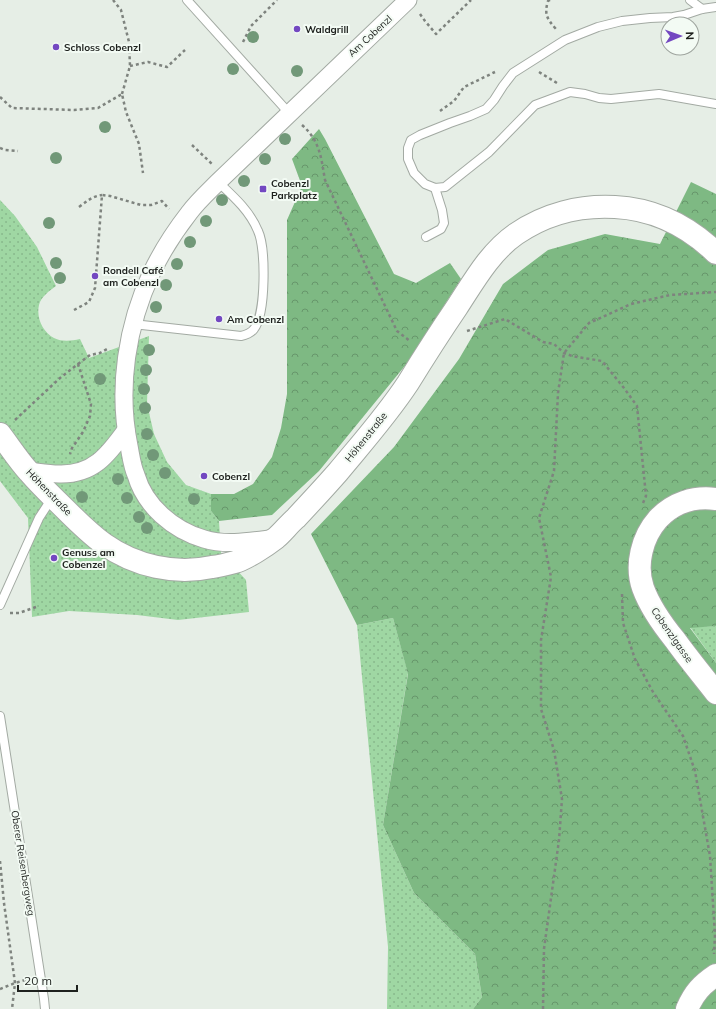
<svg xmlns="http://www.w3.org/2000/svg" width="716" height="1009" viewBox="0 0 716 1009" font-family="Mulish,sans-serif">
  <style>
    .grass { fill: url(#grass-dots) }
    .forest { fill: url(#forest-crowns) }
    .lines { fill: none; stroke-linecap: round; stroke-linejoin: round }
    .lane-casing { stroke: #a3aaa3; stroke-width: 10 }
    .street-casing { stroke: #a3aaa3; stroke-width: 19 }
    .secondary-casing { stroke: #a3aaa3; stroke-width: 24 }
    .path { stroke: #7e837e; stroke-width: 2.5; stroke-dasharray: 3 3; stroke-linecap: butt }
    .lane { stroke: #fff; stroke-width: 8 }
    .street { stroke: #fff; stroke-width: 17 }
    .secondary { stroke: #fff; stroke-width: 22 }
    .tree { fill: #719878 }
    .poi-dot { fill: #7348c1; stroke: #f3fbf4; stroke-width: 1.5 }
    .labels { text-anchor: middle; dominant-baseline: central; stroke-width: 4; stroke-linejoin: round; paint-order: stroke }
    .poi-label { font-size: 10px; font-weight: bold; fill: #1e211e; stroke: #f3fbf4; text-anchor: start }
    .street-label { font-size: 10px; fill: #1e211e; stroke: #f3fbf4 }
  </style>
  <defs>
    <pattern id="grass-dots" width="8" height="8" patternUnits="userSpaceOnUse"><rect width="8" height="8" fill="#9fd7a3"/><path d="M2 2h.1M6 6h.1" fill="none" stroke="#88b88c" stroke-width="1.8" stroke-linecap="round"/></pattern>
    <pattern id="forest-crowns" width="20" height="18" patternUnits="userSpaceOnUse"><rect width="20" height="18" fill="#7eb983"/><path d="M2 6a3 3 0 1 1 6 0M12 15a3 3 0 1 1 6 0" fill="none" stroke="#67966b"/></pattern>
  </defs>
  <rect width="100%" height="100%" fill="#e6eee6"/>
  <g class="grass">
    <path d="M0 200 15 216 37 247 56 286C49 291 41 297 39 305 36 318 43 332 54 338 62 342 71 341 80 339L89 358 149 336 147 404 154 434 167 462 186 485 211 494V511L219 521 221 553 246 580 249 612 178 620 137 615 69 611 32 617 28 518 0 481Z"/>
    <polygon points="393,618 408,673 383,825 414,893 475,954 482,997 473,1009 387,1009 388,947 357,625"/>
    <polygon points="716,626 716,663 690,627"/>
  </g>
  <g class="forest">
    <polygon points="319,129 325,139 394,274 416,283 450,263 461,279 408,362 319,471 272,515 219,521 211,511 211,494 234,494 253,484 272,457 281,428 287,394 287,220 302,186 292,159"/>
    <polygon points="691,182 716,194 716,626 690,628 716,663 716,1009 473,1009 482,997 475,954 414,893 383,825 408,674 393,618 357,625 311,534 394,447 459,359 503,284 548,250 605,234 660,244"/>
  </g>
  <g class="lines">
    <defs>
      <g id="lane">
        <polyline points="187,0 289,113"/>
        <polyline points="690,0 702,9"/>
        <polyline points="716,7 702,9 684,15 673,17 650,18 622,21 598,27 565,40 513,73 503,86 494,100 486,109 470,116 450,123 420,135 411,140 408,148 408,159 414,173 425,184 435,188 445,187 489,152 535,105 570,92 585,94 599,98 611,99 659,94 716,104"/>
        <polyline points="426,237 441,229 444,223 442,210 435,188"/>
        <path d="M133 324 241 336C246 335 251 333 254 329 266 314 266 248 258 231 250 211 233 196 218 182"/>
        <polyline points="0,605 39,518 52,498"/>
        <polyline points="0,716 44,999 45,1009"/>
      </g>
      <g id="street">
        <path d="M28 471C38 472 48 474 59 474 93 475 108 455 126 430"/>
        <path d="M276 538C252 541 227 546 204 539 173 530 145 506 136 475 132 466 131 456 129 446 117 388 127 325 152 272 162 251 175 231 189 213 197 202 208 192 218 182L408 0"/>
      </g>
      <g id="secondary">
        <path d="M0 434C10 447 18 460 29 472 40 485 53 497 65 509 78 522 90 534 104 544 135 566 175 575 212 567 220 566 228 564 235 562 246 559 267 545 276 538 283 532 289 524 296 518 310 503 324 488 338 472 362 443 387 415 408 383 424 357 440 332 457 307 474 281 490 252 516 234 545 214 580 205 615 207 654 209 688 226 716 253"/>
        <path d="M716 499C694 496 673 503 658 519 642 537 635 565 643 588 650 607 662 624 675 640 688 658 702 675 716 693"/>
        <path d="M687 1009C694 993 701 985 716 975"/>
      </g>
    </defs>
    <use href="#lane" class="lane-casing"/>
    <use href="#street" class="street-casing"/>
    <use href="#secondary" class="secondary-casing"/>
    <g class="path">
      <polyline points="113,0 121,10 129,42 130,66 122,94"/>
      <path d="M550 0 548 1C544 14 547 19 556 29"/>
      <polyline points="420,14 425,21 436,34 471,0"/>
      <polyline points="243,42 251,26 277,0"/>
      <polyline points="130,66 148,62 167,67 185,50"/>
      <polyline points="539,72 557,83"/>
      <polyline points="0,97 12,108 74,110 98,108 122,94 126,112 139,144 143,173"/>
      <polyline points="440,111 454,101 464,87 495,72"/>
      <path d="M302 125C320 141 321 157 325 180L397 331 410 341"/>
      <polyline points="192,145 212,164"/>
      <polyline points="0,148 5,150 18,151"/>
      <path d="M79 207C87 201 93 196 102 195"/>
      <polyline points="74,310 89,302 95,288 102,195 110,196 141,205 151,205 162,201 169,209"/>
      <polyline points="467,331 505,319 543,342 554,344 564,353 572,356 602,361 624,388 637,406 646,496 643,503"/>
      <polyline points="78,364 90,355 100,353 109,348"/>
      <polyline points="15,420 60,378 78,364 91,404 90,416 83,432 72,448 70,454"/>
      <polyline points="622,594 623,623 635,659 653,692 683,736 695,771 710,856 715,935 714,954"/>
      <polyline points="10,613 19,613 36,607"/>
      <polyline points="0,861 4,903 15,983 12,1009"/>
      <polyline points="0,989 15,983 28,979"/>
      <polyline points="543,1009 544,949 559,840 562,799 554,750 541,709 541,640 551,577 539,518 554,471 558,393 564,353 589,323 631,304 670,295 716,292"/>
    </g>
    <use href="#lane" class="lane"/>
    <use href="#street" class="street"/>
    <use href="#secondary" class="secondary"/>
  </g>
  <g class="tree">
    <circle cx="253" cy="37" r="6"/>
    <circle cx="233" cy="69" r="6"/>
    <circle cx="297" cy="71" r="6"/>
    <circle cx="105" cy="127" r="6"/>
    <circle cx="285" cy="139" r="6"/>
    <circle cx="56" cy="158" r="6"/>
    <circle cx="265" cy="159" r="6"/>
    <circle cx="244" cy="181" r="6"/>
    <circle cx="222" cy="200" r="6"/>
    <circle cx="206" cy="221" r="6"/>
    <circle cx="49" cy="223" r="6"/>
    <circle cx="190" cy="242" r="6"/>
    <circle cx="56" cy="263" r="6"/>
    <circle cx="177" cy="264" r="6"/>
    <circle cx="60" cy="278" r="6"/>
    <circle cx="166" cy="285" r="6"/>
    <circle cx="156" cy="307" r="6"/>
    <circle cx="149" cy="350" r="6"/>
    <circle cx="146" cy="370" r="6"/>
    <circle cx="100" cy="379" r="6"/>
    <circle cx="144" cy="389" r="6"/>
    <circle cx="145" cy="408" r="6"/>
    <circle cx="147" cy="434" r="6"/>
    <circle cx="153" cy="455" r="6"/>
    <circle cx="165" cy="473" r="6"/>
    <circle cx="118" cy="479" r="6"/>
    <circle cx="82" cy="497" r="6"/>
    <circle cx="127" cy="498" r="6"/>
    <circle cx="194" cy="499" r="6"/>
    <circle cx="139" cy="517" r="6"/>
    <circle cx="147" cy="528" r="6"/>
  </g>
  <g class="poi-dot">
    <circle cx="297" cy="29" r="4"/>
    <circle cx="56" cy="47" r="4"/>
    <rect x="259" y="185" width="8" height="8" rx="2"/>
    <circle cx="95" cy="276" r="4"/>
    <circle cx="219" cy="319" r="4"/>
    <circle cx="204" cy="476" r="4"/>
    <circle cx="54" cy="558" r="4"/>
  </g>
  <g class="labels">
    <g class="poi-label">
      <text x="305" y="29">Waldgrill</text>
      <text x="64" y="47">Schloss Cobenzl</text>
      <text x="271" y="183">Cobenzl<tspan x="271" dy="12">Parkplatz</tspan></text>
      <text x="103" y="270">Rondell Café<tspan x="103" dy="12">am Cobenzl</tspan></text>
      <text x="227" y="319">Am Cobenzl</text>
      <text x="212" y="476">Cobenzl</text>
      <text x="62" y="552">Genuss am<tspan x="62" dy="12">Cobenzel</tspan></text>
    </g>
    <g class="street-label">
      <text transform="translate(370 36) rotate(-43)">Am Cobenzl</text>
      <text transform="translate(366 437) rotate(-51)">Höhenstraße</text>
      <text transform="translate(49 492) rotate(46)">Höhenstraße</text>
      <text transform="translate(672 635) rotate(55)">Cobenzlgasse</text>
      <text transform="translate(23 863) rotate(81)">Oberer Reisenbergweg</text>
    </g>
  </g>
  <g transform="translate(680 36) rotate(88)"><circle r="19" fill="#f3fbf4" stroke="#9ea49e"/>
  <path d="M0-3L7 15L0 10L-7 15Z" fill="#7348c1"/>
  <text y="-6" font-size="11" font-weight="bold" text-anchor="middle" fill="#1e211e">N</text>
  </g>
  <path d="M18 985v6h59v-6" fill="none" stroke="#1e211e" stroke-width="2"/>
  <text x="24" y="985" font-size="12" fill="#1e211e" stroke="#f3fbf4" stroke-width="3" paint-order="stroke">20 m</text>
</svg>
